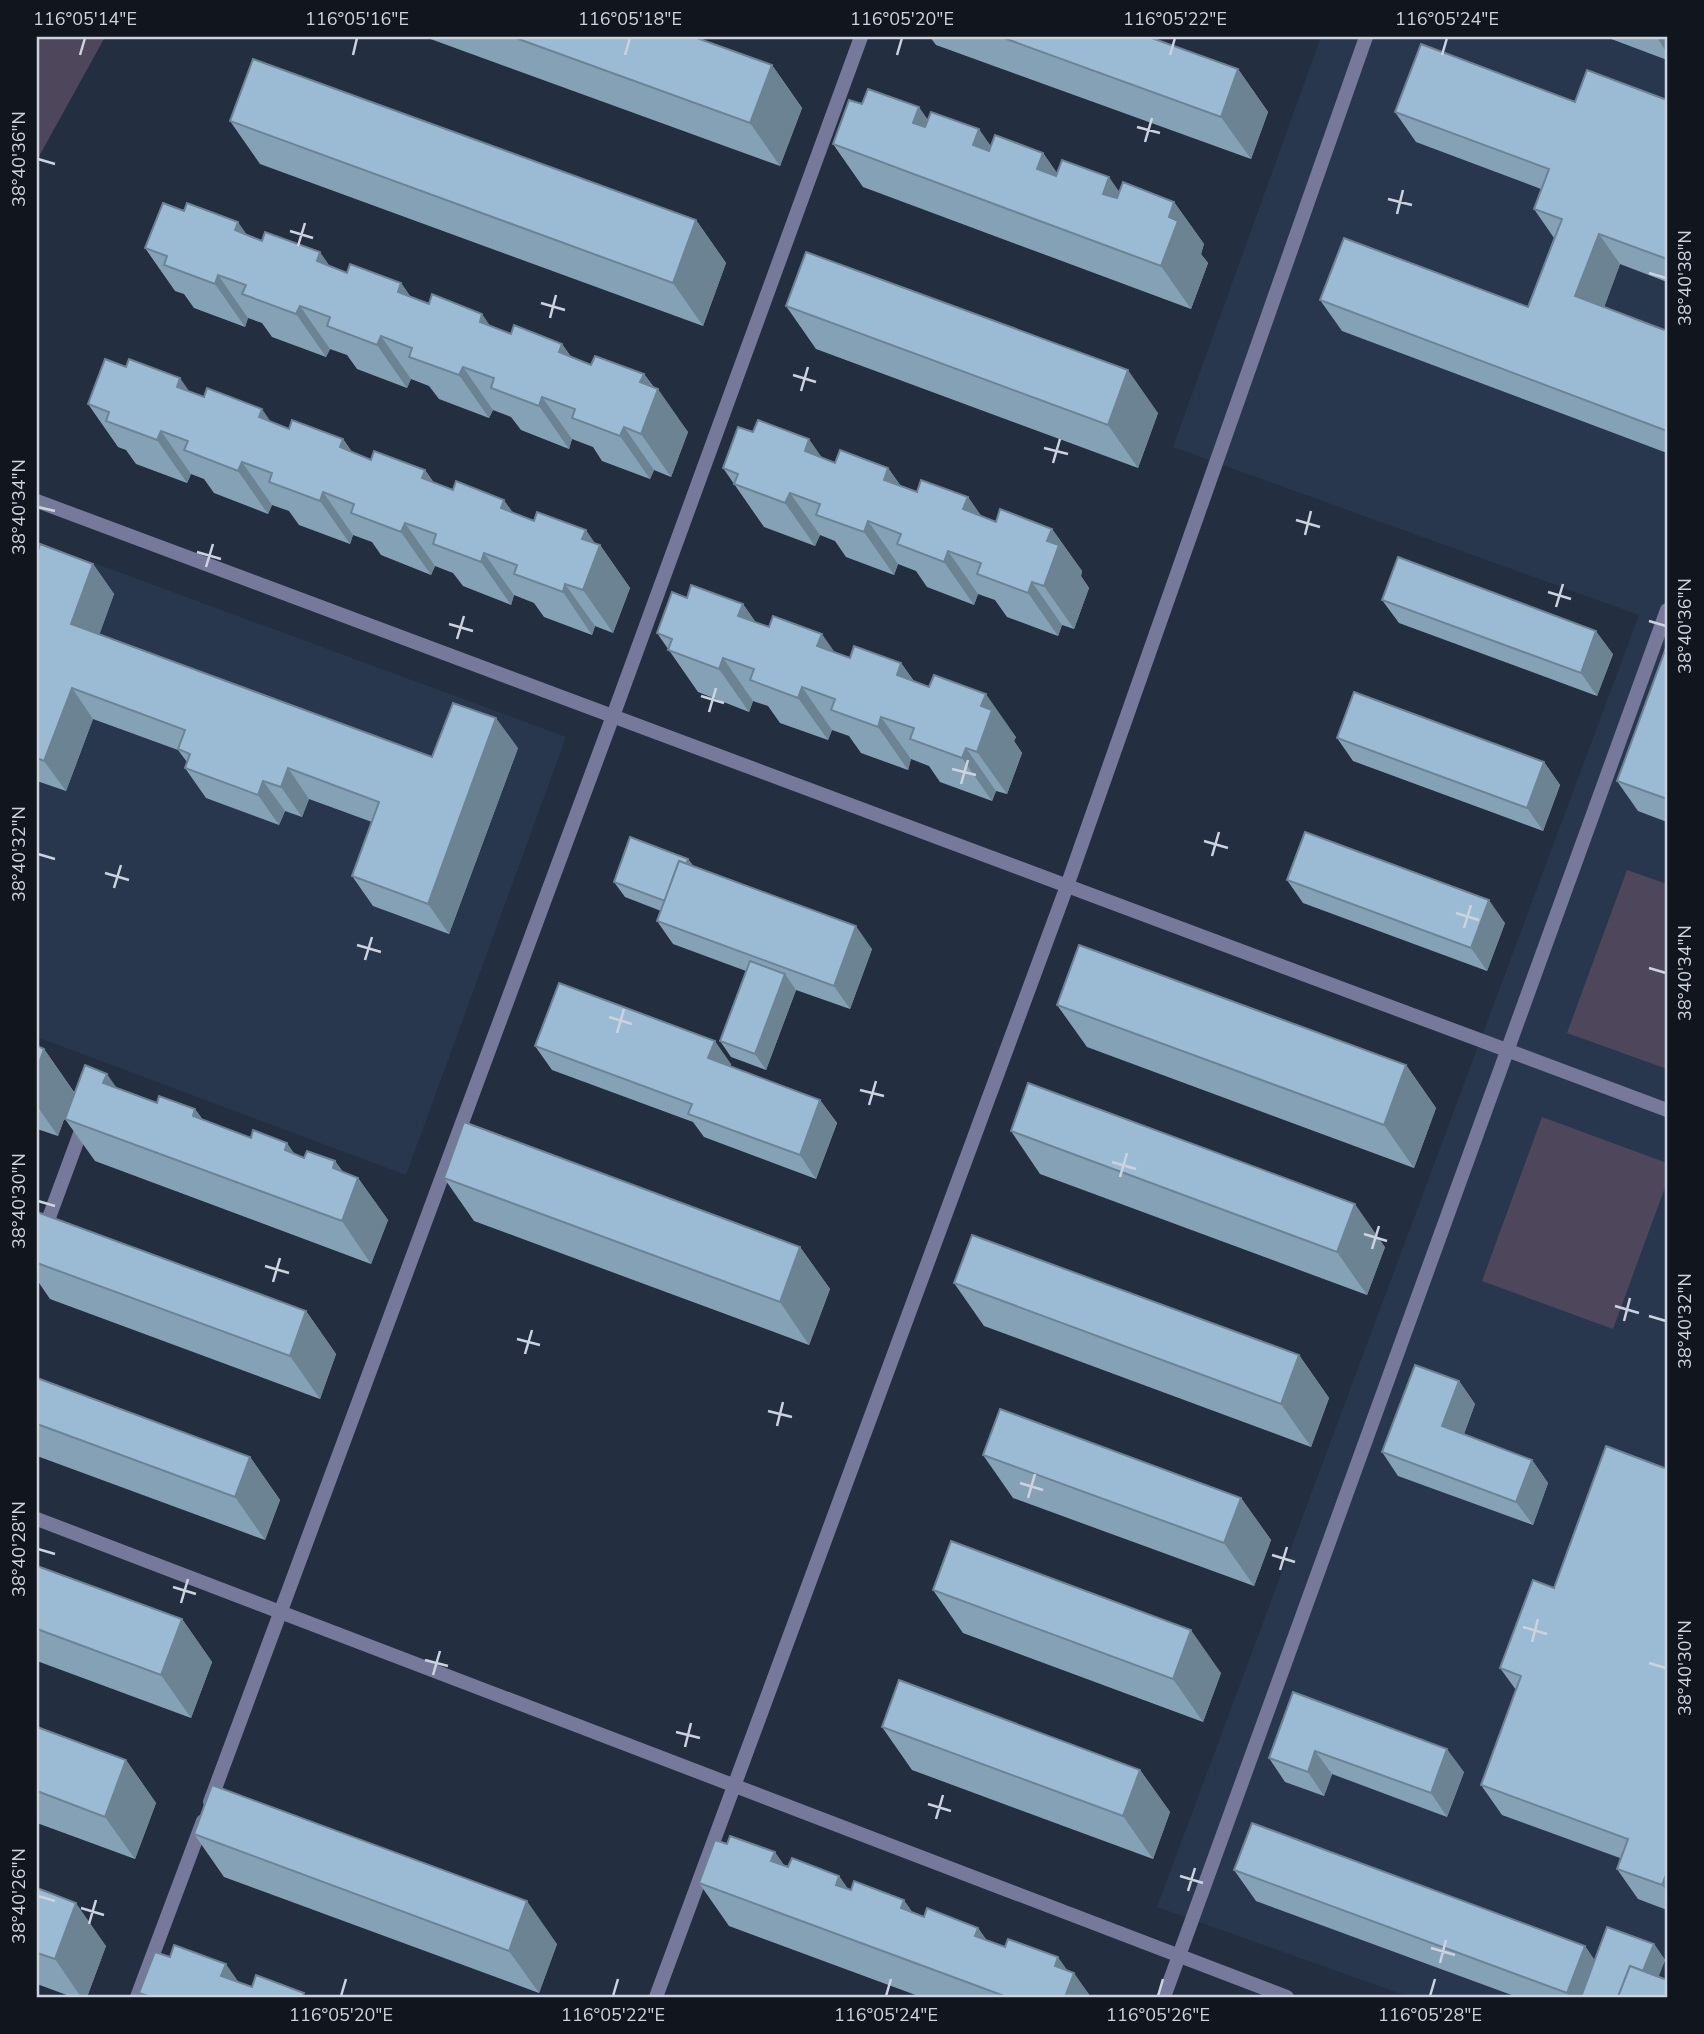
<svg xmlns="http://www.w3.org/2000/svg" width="1704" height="2034" viewBox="0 0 1704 2034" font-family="'Nunito Sans',sans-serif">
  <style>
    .built { fill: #29374e }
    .green { fill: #4e475c }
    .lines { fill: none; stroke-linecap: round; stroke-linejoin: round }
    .service { stroke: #767999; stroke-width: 14 }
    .wall { fill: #85a1b6 }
    .shaded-wall { fill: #6c8394 }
    .building { fill: #9bbbd4; stroke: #6c8394; stroke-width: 2 }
    .ticks { fill: none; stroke: #ccd3df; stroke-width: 2.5 }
    .neatline { fill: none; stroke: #ccd3df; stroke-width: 2.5 }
    .ticks-label { font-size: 18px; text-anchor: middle; fill: #ccd3df }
  </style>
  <rect width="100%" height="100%" fill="#232e40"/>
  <g class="built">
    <polygon points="1321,37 1667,37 1667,1997 1410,1997 1157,1907 1639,615 1173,447"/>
    <polygon points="37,542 566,737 406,1175 37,1037"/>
  </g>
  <g class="green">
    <polygon points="37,37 105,37 37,160"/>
    <polygon points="1627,870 1667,884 1667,1069 1567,1033"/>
    <polygon points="1542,1117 1667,1163 1667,1182 1613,1329 1482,1281"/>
  </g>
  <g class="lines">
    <g class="service">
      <polyline points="37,501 1667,1110"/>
      <polyline points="37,1250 85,1120"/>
      <polyline points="37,1519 1287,1997"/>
      <polyline points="210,1802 613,716 861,37"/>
      <polyline points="137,1997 203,1821"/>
      <polyline points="656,1997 1067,886 1366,37"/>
      <polyline points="1164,1997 1667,610"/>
    </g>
  </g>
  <g class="wall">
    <polygon points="425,37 694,37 772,65 802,108 780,166"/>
    <polygon points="930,37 1150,37 1238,69 1268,112 1251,159 936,45"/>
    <polygon points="1606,37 1667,37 1667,60"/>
    <polygon points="1667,100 1667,282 1620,264 1604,307 1667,331 1667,453 1342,331 1320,300 1528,307 1554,238 1534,209 1541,189 1416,142 1395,112 1575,102"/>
    <polygon points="862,104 928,120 991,146 1043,153 1057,173 1120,192 1174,202 1204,244 1201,254 1208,263 1191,309 863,187 833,144"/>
    <polygon points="230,121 696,220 726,263 703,326 260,164"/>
    <polygon points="184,211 347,273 401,283 410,296 511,334 562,344 571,357 591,365 644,374 688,432 671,477 654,470 650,479 602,461 593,447 572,439 569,449 521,430 511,417 493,410 489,418 439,399 429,386 411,379 407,388 357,369 347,355 330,349 326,357 272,337 262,323 248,318 245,327 194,308 184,294 175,291 145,248"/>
    <polygon points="786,306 1158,413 1138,468 816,349"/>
    <polygon points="126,367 289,429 343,439 352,452 371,460 425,470 434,483 600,545 630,588 613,633 595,626 592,635 544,617 534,603 514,595 511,605 463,586 453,573 435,566 431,575 381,555 372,542 353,535 350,544 299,525 289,511 272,505 268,514 214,493 204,479 191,474 187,483 136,464 126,450 118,447 88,404"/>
    <polygon points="823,458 835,463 888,468 901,486 917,492 968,497 981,516 996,522 1052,529 1082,571 1081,576 1089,588 1074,629 1062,625 1058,636 1007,617 995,600 978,594 974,605 927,587 916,571 898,564 894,575 846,557 835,541 820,535 815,546 764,527 723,468"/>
    <polygon points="37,553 93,564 114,594 99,635 432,757 518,748 449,934 373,906 352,876 372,822 309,799 302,817 285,811 279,825 206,798 185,768 187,762 178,750 93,719 66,791 37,781"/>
    <polygon points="687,598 743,604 756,623 834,652 850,658 901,663 914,681 1016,737 1014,741 1022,753 1007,794 996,791 992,801 940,782 929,766 911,759 908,770 861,753 849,736 832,730 828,740 780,723 768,706 753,701 749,712 698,692 657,633"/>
    <polygon points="1382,600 1613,654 1597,696 1399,623"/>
    <polygon points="1667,645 1667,822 1638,811 1617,781"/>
    <polygon points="1337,738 1544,762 1560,785 1543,831 1353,761"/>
    <polygon points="688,859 694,867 872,949 850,1009 796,990 766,1070 731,1057 720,1041 746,971 673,944 657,921 661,911 625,897 614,882"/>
    <polygon points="1287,880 1505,923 1487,971 1303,903"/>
    <polygon points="1057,1005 1406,1065 1436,1108 1414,1168 1087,1047"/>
    <polygon points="37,1046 44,1049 74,1092 58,1136 37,1129"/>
    <polygon points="535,1046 731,1064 730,1067 820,1100 837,1123 816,1179 704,1137 693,1122 552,1070"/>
    <polygon points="118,1088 157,1103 195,1109 203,1120 304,1158 335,1161 343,1172 358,1178 388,1220 371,1264 95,1161 65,1119"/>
    <polygon points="1011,1131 1385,1247 1367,1295 1040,1174"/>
    <polygon points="444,1178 800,1247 830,1289 809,1345 474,1221"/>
    <polygon points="37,1212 306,1311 336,1354 320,1399 50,1299 37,1280"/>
    <polygon points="954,1283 1299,1355 1329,1398 1311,1447 984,1326"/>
    <polygon points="37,1378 250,1457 280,1500 265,1540 37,1456"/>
    <polygon points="1459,1381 1475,1404 1464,1434 1532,1460 1548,1483 1533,1525 1398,1476 1382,1452"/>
    <polygon points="983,1455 1241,1498 1271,1540 1254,1586 1013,1498"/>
    <polygon points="1667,1469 1667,1910 1638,1899 1617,1869 1620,1858 1502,1815 1481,1785 1516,1690 1500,1668 1554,1588"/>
    <polygon points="37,1566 182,1619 212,1662 191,1718 37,1661"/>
    <polygon points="933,1590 1221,1673 1203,1722 963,1633"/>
    <polygon points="1293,1692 1464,1772 1447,1817 1332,1774 1324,1796 1285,1782 1269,1758"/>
    <polygon points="37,1727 126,1760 156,1803 135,1859 37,1823"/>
    <polygon points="882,1727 1140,1770 1170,1812 1153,1859 912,1770"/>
    <polygon points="194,1834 557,1944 539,1993 224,1877"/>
    <polygon points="784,1865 839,1876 848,1890 924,1917 978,1928 987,1941 1068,1970 1091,1997 921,1997 729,1926 699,1883"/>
    <polygon points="1234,1870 1585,1946 1595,1961 1654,1944 1665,1960 1658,1977 1667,1997 1517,1997 1256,1901"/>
    <polygon points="37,1888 106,1946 87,1997 72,1997 37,1984"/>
  </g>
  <g class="shaded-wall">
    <polygon points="1658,37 1667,37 1667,53 1658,39"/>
    <polygon points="772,65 802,108 780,166 750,123"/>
    <polygon points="1238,69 1268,112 1251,159 1221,117"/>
    <polygon points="919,107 949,150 913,123"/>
    <polygon points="979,129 1009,172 973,145"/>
    <polygon points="1043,153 1073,196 1037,169"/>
    <polygon points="1109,177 1139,220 1103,194"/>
    <polygon points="1174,202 1204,244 1201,254 1208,263 1191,309 1161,266 1169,217"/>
    <polygon points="696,220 726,263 703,326 673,283"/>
    <polygon points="238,222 268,265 235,230"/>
    <polygon points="1599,234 1620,264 1597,327 1575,296"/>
    <polygon points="320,252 350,295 317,261"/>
    <polygon points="218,275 248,318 245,327 215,284"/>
    <polygon points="401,283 431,326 398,292"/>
    <polygon points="300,306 330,349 326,357 296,314"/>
    <polygon points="482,314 512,357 480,322"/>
    <polygon points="381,336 411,379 407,388 377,345"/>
    <polygon points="562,344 592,386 559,352"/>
    <polygon points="463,367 493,410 489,418 459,375"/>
    <polygon points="1128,370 1158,413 1138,468 1108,425"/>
    <polygon points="644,374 657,393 658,389 688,432 671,477 641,434 640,382"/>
    <polygon points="180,378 210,421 177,387"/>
    <polygon points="542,397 572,439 569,449 539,406"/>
    <polygon points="262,409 292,452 259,417"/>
    <polygon points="624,427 654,470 650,479 620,436"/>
    <polygon points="161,431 191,474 187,483 157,440"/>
    <polygon points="343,439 373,482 340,447"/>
    <polygon points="809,439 839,482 805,451"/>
    <polygon points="242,462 272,505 268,514 238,471"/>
    <polygon points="888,468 918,511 884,480"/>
    <polygon points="425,470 455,513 422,478"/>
    <polygon points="323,492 353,535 350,544 320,501"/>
    <polygon points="790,493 820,535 815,546 785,503"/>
    <polygon points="968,497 998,540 963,509"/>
    <polygon points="504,500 534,542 501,508"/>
    <polygon points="868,521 898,564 894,575 864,532"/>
    <polygon points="405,523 435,566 431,575 401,532"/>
    <polygon points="1052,529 1082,571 1081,576 1089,588 1074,629 1044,586 1047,541"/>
    <polygon points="586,530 599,549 600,545 630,588 613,633 583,590 582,539"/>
    <polygon points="948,551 978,594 974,605 944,562"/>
    <polygon points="484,553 514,595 511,605 481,562"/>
    <polygon points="93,564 114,594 92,655 71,624"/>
    <polygon points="1032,582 1062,625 1058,636 1028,593"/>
    <polygon points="565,584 595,626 592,635 563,592"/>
    <polygon points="743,604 773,647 738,616"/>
    <polygon points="1596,631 1613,654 1597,696 1581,673"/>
    <polygon points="822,634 852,677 817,646"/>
    <polygon points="723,658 753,701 749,712 719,669"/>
    <polygon points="901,663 931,706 897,675"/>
    <polygon points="802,687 832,730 828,740 798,698"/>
    <polygon points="72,688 93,719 66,791 44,761"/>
    <polygon points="986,694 1016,737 1014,741 1022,753 1007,794 977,752 981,706"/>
    <polygon points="881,717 911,759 908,770 878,727"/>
    <polygon points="496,718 518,748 449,934 428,904"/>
    <polygon points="966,748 996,791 992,801 962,758"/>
    <polygon points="1544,762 1560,785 1543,831 1527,808"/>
    <polygon points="288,768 309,799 302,817 281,787"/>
    <polygon points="263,781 285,811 279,825 258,795"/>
    <polygon points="688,859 699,874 672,903"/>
    <polygon points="1489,900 1505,923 1487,971 1471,948"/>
    <polygon points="856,926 872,949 850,1009 834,986"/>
    <polygon points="785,974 796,990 766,1070 755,1054"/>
    <polygon points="715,1041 731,1064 725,1082 708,1058"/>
    <polygon points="44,1049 74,1092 58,1136 37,1106 37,1069"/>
    <polygon points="1406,1065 1436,1108 1414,1168 1384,1125"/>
    <polygon points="107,1074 137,1117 103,1083"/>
    <polygon points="820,1100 837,1123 816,1179 800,1155"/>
    <polygon points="195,1109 225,1152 193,1116"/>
    <polygon points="287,1143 317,1186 285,1150"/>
    <polygon points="335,1161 354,1188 358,1178 388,1220 371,1264 342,1221 333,1168"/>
    <polygon points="1355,1204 1385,1247 1367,1295 1337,1252"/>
    <polygon points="800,1247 830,1289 809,1345 780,1302"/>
    <polygon points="306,1311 336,1354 320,1399 290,1356"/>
    <polygon points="1299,1355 1329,1398 1311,1447 1281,1404"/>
    <polygon points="1459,1381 1475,1404 1458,1450 1442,1426"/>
    <polygon points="250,1457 280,1500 265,1540 235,1497"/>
    <polygon points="1532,1460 1548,1483 1533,1525 1516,1502"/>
    <polygon points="1241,1498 1271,1540 1254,1586 1224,1543"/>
    <polygon points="182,1619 212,1662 191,1718 161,1675"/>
    <polygon points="1191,1630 1221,1673 1203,1722 1173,1679"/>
    <polygon points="1447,1749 1464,1772 1447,1817 1431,1793"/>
    <polygon points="1315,1751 1332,1774 1324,1796 1308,1772"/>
    <polygon points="126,1760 156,1803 135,1859 105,1817"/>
    <polygon points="1140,1770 1170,1812 1153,1859 1123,1816"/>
    <polygon points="775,1852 805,1895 771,1861"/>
    <polygon points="1667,1872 1667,1892 1662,1885"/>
    <polygon points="839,1876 869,1918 836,1885"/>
    <polygon points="904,1900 934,1943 901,1908"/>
    <polygon points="527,1901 557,1944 539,1993 509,1951"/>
    <polygon points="76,1903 106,1946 87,1997 81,1997 55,1959"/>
    <polygon points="978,1928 1008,1970 975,1936"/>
    <polygon points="1654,1944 1665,1960 1651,1997 1634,1997"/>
    <polygon points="1585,1946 1606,1977 1598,1997 1570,1997 1567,1993"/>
    <polygon points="1058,1957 1072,1977 1074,1973 1091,1997 1065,1997 1055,1966"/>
    <polygon points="226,1964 249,1997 221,1976"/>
  </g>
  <g class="building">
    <polygon points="513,37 694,37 772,65 750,123"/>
    <polygon points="1001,37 1149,37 1238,69 1221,117"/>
    <polygon points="1421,44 1575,102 1587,70 1667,100 1667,259 1599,234 1575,296 1667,331 1667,431 1320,300 1344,238 1528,307 1562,219 1534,209 1549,169 1395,112"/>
    <polygon points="253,59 696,220 673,283 230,121"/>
    <polygon points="868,89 919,107 913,123 925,127 931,112 979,129 973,145 989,151 995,135 1043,153 1037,169 1056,176 1062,160 1109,177 1103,194 1117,198 1123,182 1174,202 1169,217 1178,221 1161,266 833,144 849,100 862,104"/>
    <polygon points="163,203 184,211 187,203 238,222 235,230 262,241 265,232 320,252 317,261 347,273 350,264 401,283 398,292 429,304 432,294 482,314 480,322 511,334 514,325 562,344 559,352 591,365 595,356 644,374 640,382 658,389 641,434 624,427 620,436 572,418 575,409 542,397 539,406 491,388 494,378 463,367 459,375 409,357 412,348 381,336 377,345 327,326 330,317 300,306 296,314 242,294 246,285 218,275 215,284 164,265 167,256 145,248"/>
    <polygon points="806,252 1128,370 1108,425 786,306"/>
    <polygon points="105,359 126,367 129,359 180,378 177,387 204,397 207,388 262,409 259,417 289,429 292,420 343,439 340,447 371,460 374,451 425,470 422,478 453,490 456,481 504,500 501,508 534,521 537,512 586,530 582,539 600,545 583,590 565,584 563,592 514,574 517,565 484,553 481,562 433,544 436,534 405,523 401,532 351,513 354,504 323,492 320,501 269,482 272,473 242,462 238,471 184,450 188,441 161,431 157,440 106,421 109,412 88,404"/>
    <polygon points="758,420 809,439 805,451 835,463 840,450 888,468 884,480 917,492 921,480 968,497 963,509 996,522 1000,509 1052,529 1047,541 1059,545 1044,586 1032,582 1028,593 977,574 981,563 948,551 944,562 897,544 901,534 868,521 864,532 816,515 820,504 790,493 785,503 734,484 738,474 723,468 738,427 753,432"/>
    <polygon points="40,544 93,564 71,624 432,757 453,703 496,718 428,904 352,876 379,802 288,768 281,787 263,781 258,795 185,768 190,754 178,749 185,730 72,688 44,761 37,758 37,553"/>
    <polygon points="1398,557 1596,631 1581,673 1382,600"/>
    <polygon points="691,585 743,604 738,616 769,627 773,616 822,634 817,646 850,658 854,646 901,663 897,675 929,687 934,675 986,694 981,706 992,710 977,752 966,748 962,758 910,739 914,728 881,717 878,727 831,710 835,699 802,687 798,698 750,680 754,669 723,658 719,669 668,650 672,639 657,633 672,592 687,598"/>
    <polygon points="1667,645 1667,799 1617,781"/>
    <polygon points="1354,692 1544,762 1527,808 1337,738"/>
    <polygon points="1305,832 1489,900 1471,948 1287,880"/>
    <polygon points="630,837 688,859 686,864 679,861 665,901 614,882"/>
    <polygon points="679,861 856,926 834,986 657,921"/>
    <polygon points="1079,945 1406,1065 1384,1125 1057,1005"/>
    <polygon points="750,961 785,974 755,1054 720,1041"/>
    <polygon points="559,983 715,1041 708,1058 820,1100 800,1155 688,1114 692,1104 535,1046"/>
    <polygon points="37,1046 44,1049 37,1069"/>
    <polygon points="85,1065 107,1074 103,1083 157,1103 159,1096 195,1109 193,1116 251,1138 253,1130 287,1143 285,1150 304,1158 307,1151 335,1161 333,1168 358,1178 342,1221 65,1119"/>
    <polygon points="1028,1083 1355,1204 1337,1252 1011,1131"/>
    <polygon points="464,1122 800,1247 780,1302 444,1178"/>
    <polygon points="37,1212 306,1311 290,1356 37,1263"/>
    <polygon points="972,1235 1299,1355 1281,1404 954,1283"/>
    <polygon points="1415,1365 1459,1381 1442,1426 1532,1460 1516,1502 1382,1452"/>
    <polygon points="37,1378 250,1457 235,1497 37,1424"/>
    <polygon points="1000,1409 1241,1498 1224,1543 983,1455"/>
    <polygon points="1606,1446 1667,1469 1667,1872 1662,1885 1617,1869 1628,1839 1481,1785 1521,1676 1500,1668 1533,1580 1554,1588"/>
    <polygon points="951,1541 1191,1630 1173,1679 933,1590"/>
    <polygon points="37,1566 182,1619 161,1675 37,1629"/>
    <polygon points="899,1680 1140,1770 1123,1816 882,1727"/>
    <polygon points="1293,1692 1447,1749 1431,1793 1315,1751 1308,1772 1269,1758"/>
    <polygon points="37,1727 126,1760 105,1817 37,1791"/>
    <polygon points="212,1785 527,1901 509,1951 194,1834"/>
    <polygon points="1252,1823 1585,1946 1567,1993 1234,1870"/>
    <polygon points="730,1836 775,1852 771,1861 788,1867 792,1858 839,1876 836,1885 851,1890 854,1881 904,1900 901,1908 924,1917 927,1908 978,1928 975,1936 1005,1947 1008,1939 1058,1957 1055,1966 1074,1973 1065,1997 1007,1997 699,1883 715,1840 727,1844"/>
    <polygon points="37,1888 76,1903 55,1959 37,1953"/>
    <polygon points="1607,1927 1654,1944 1643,1971 1630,1966 1618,1997 1581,1997"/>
    <polygon points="174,1945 226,1964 221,1976 252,1987 256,1975 304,1993 302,1997 151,1997 139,1993 155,1952 170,1957"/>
    <polygon points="1630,1966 1667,1980 1667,1997 1618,1997"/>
  </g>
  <path class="ticks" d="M80 55 85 38M353 55 357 38M625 55 630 38M897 55 902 38M1170 55 1175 38M1442 55 1447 38M1137 127 1160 133M1145 142 1152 118M38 159 55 164M1388 199 1412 205M1397 214 1403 190M290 231 313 238M298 246 305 223M1649 273 1666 278M541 303 565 310M550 318 556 295M793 375 816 382M801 391 808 367M1044 448 1068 454M1053 463 1060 439M38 507 55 511M1296 520 1320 527M1305 535 1311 511M197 552 221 559M206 567 213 544M1548 592 1571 599M1556 607 1563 584M1649 621 1666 626M449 624 473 631M457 639 464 616M701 696 724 703M709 712 716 688M952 769 976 775M961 784 968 760M1204 841 1228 848M38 854 55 859M1212 856 1219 832M105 873 129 880M114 888 121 865M1456 913 1479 920M1464 928 1471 905M357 945 381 952M365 960 372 937M1649 968 1666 973M609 1017 632 1024M617 1033 624 1009M860 1090 884 1096M869 1105 876 1081M1112 1162 1136 1169M1120 1177 1127 1153M38 1201 55 1206M1364 1234 1387 1241M1372 1249 1379 1226M265 1266 289 1273M273 1282 280 1258M1615 1306 1639 1313M1649 1316 1666 1321M1624 1321 1630 1298M517 1339 540 1345M525 1354 532 1330M768 1411 792 1417M777 1426 783 1402M1020 1483 1043 1490M1028 1498 1035 1474M38 1549 55 1554M1272 1555 1295 1562M1280 1570 1287 1547M173 1587 196 1594M181 1603 188 1579M1523 1627 1547 1634M1532 1642 1538 1619M425 1660 448 1666M1649 1663 1666 1668M433 1675 440 1651M676 1732 700 1738M685 1747 691 1723M928 1804 951 1811M936 1819 943 1795M1180 1876 1203 1883M1188 1891 1195 1868M38 1896 55 1901M81 1908 104 1915M89 1924 96 1900M1431 1948 1455 1955M1440 1963 1446 1940M341 1996 346 1979M613 1996 618 1979M886 1996 891 1979M1158 1996 1163 1979M1430 1996 1435 1979"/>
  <rect width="1704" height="2034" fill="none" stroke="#11161e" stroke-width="77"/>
  <rect x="38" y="38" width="1628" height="1958" class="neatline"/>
  <g class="ticks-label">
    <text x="85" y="25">116°05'14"E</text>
    <text x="357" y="25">116°05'16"E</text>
    <text x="630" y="25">116°05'18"E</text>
    <text x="902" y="25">116°05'20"E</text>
    <text x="1175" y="25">116°05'22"E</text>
    <text x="1447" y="25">116°05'24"E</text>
    <text transform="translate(19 159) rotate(-90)" y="6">38°40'36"N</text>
    <text transform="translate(1685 278) rotate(-90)" y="6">38°40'38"N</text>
    <text transform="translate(19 507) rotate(-90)" y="6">38°40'34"N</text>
    <text transform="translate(1685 626) rotate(-90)" y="6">38°40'36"N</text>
    <text transform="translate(19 854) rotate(-90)" y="6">38°40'32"N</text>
    <text transform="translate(1685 973) rotate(-90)" y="6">38°40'34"N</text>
    <text transform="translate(19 1201) rotate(-90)" y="6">38°40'30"N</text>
    <text transform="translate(1685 1321) rotate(-90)" y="6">38°40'32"N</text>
    <text transform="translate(19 1549) rotate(-90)" y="6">38°40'28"N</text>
    <text transform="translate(1685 1668) rotate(-90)" y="6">38°40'30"N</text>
    <text transform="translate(19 1896) rotate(-90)" y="6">38°40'26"N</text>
    <text x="341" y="2021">116°05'20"E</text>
    <text x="613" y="2021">116°05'22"E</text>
    <text x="886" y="2021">116°05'24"E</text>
    <text x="1158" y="2021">116°05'26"E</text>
    <text x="1430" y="2021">116°05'28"E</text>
  </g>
</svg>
